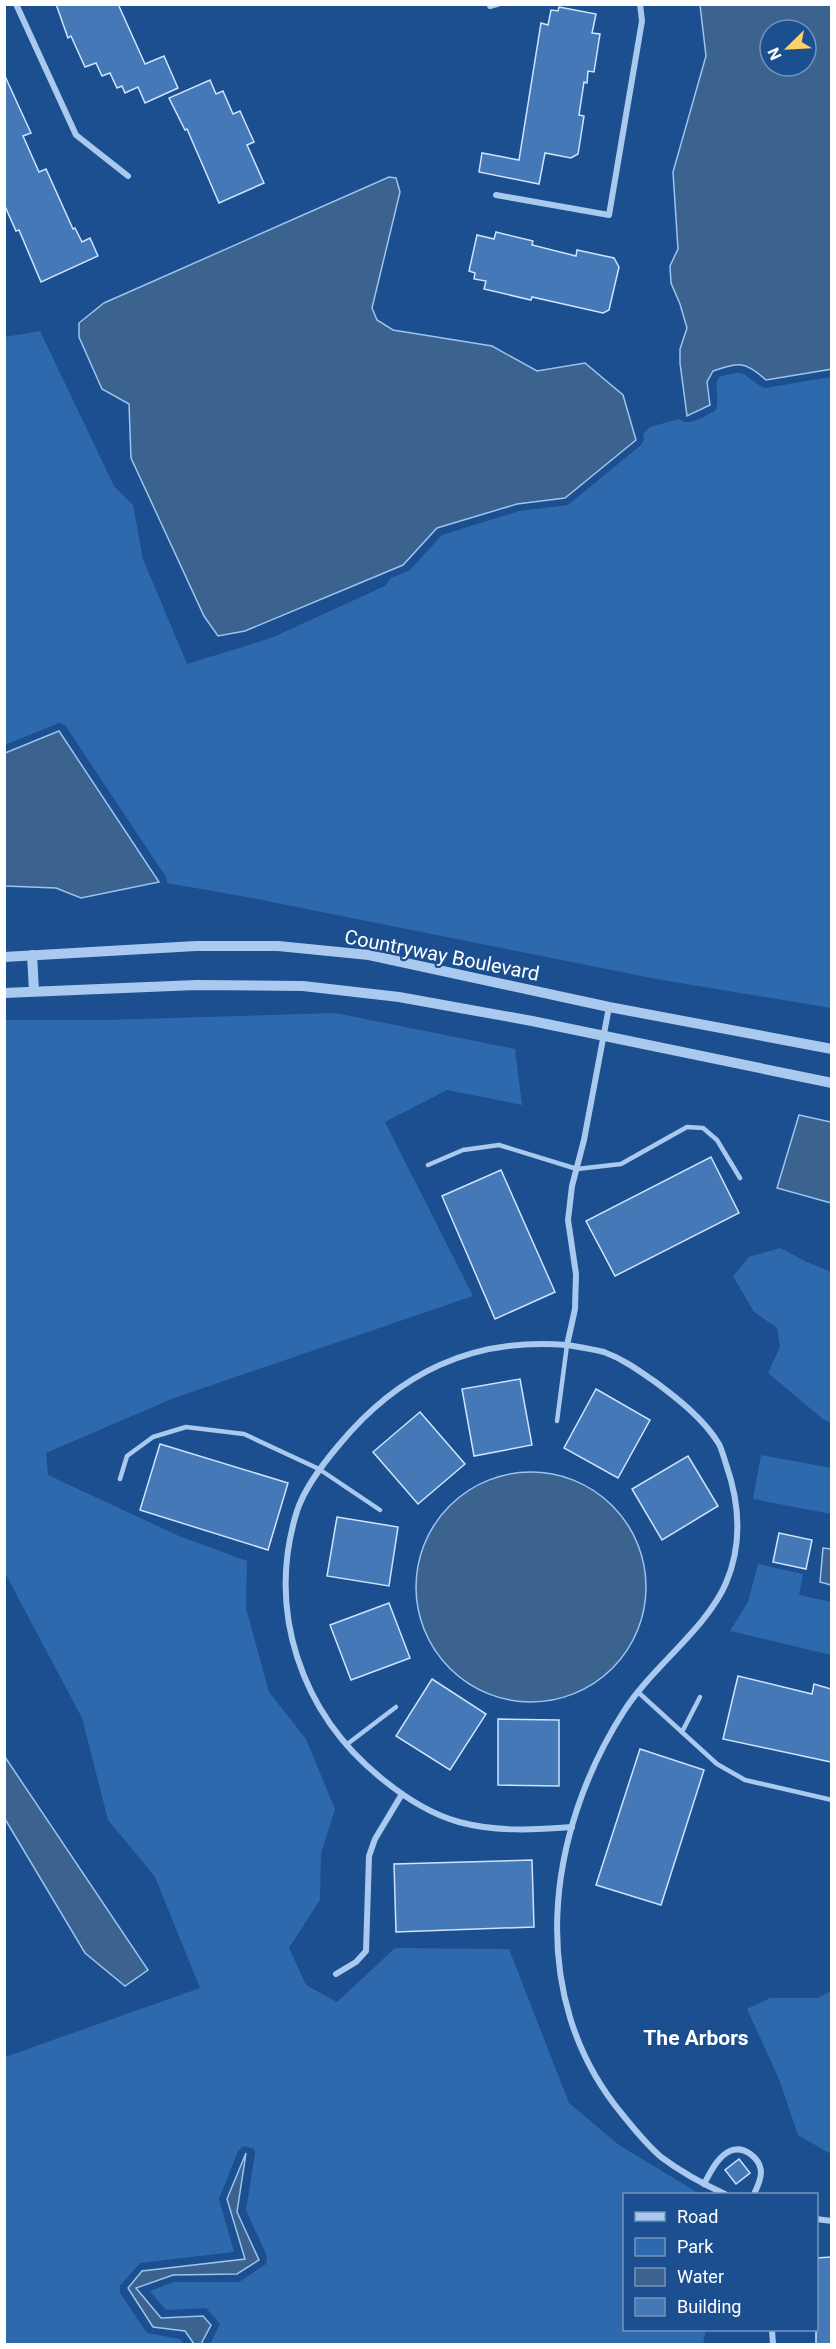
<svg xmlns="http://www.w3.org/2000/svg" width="836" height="2349" viewBox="0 0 836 2349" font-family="Roboto,sans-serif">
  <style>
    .green { fill: #2e69ad }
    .water { fill: #3c6290; stroke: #9cc4f0; stroke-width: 1.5; fill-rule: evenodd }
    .building { fill: #4478b7; stroke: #cfe3fa; stroke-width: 1.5 }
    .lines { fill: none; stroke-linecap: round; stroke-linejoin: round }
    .service { stroke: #a9c9ee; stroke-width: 4.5 }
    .minor { stroke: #a9c9ee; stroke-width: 6 }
    .tertiary { stroke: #a9c9ee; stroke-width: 10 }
    .labels { text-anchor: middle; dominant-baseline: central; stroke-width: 4.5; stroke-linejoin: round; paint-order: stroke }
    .street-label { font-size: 20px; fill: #fff; stroke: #1b4f8f }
    .neighbourhood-label { font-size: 21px; font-weight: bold; fill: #fff; stroke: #1b4f8f }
  </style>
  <rect width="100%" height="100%" fill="#1b4f8f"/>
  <g class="green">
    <path d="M40 331 114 486 133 505 143 559 187 664 271 638 385 586 391 578 410 570 442 535 519 511 568 505 641 445 644 439 643 434 650 427 679 419C689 428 704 416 715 411 721 400 713 388 719 377 751 367 741 377 765 388L831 377V1008L656 979 257 899 167 883 166 877 65 725 59 723 5 745V337Z"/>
    <polygon points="335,1013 515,1049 522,1105 447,1090 385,1122 473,1296 174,1398 46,1453 48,1475 179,1536 247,1561 246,1608 269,1692 306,1739 335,1809 321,1853 320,1900 289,1948 306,1985 337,2002 395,1948 509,1949 569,2103 619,2145 700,2194 624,2194 624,2330 706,2330 703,2344 210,2344 220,2324 206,2308 166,2310 150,2291 174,2282 239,2282 266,2264 267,2256 246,2210 255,2154 254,2149 244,2146 238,2151 219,2199 234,2252 140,2263 120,2286 120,2293 147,2333 180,2339 184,2344 5,2344 5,2057 200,1988 155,1877 108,1820 82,1718 5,1573 5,1020 107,1020"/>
    <polygon points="780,1248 807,1262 831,1272 831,1423 824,1420 768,1373 780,1347 777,1328 754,1312 733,1276 749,1257"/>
    <polygon points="761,1455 831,1468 831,1514 753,1499"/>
    <polygon points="758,1564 803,1574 799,1595 831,1602 831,1655 730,1631 748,1602"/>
    <polygon points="831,1991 831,2154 798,2135 779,2079 747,2009 770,1998 818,1998"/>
  </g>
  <g class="water">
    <path d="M700 5H831L832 369 766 380C745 361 740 362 713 371L707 382 710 405 687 416 680 363V349L687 328 680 304 671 283 670 266 678 249 673 172 706 56ZM770 30H806V66H770Z"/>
    <polygon points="389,177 396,178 400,192 372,308 377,320 393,330 492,346 537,371 585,363 623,395 636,440 565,498 517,504 437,528 403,565 245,631 218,636 204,616 131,458 129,404 102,389 79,337 79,323 104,303"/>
    <polygon points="59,731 159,882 81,898 56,888 5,886 5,753"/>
    <polygon points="799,1115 831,1122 831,1203 777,1188"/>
    <circle cx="531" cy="1587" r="115"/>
    <polygon points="823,1548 831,1549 831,1585 820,1582"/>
    <polygon points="5,1757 148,1970 125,1986 85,1953 5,1819"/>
    <polygon points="246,2153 237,2212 259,2260 237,2274 173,2275 136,2288 161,2318 203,2316 211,2325 201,2344 194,2344 185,2331 153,2327 128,2288 142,2271 245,2259 227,2199"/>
  </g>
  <g class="building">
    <polygon points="56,4 118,4 145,64 164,56 178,88 145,103 138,87 125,93 122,86 117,88 110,73 102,76 96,63 85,67 71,36 68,38"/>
    <polygon points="559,7 596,14 592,33 600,34 594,72 588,71 587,83 584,82 579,115 584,116 578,154 571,158 545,153 539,184 479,172 482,153 519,160 541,23 548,25 551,10 558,11"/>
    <polygon points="4,74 31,133 23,136 39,172 46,169 73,229 75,228 82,242 90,238 98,256 41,282 19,230 16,231 4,204"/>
    <polygon points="210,80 216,94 223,91 233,114 240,111 254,142 247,145 264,183 219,203 187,129 185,130 169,98"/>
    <polygon points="496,232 533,241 532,245 576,256 577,250 614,258 619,267 609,310 603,313 532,297 531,300 484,289 486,281 474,279 475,273 469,271 477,235 494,239"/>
    <polygon points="711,1157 739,1213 615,1276 586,1221"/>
    <polygon points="501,1170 555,1292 495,1319 442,1196"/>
    <polygon points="520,1379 532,1445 474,1456 462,1389"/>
    <polygon points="596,1389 650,1420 618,1478 564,1448"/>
    <polygon points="420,1412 465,1464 418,1504 373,1452"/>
    <polygon points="160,1444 288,1483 268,1550 140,1510"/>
    <polygon points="688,1456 718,1506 662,1540 632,1489"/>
    <polygon points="337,1517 398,1527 389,1586 327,1576"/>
    <polygon points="779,1533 812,1540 806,1569 773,1562"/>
    <polygon points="389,1603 410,1658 351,1680 330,1625"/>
    <polygon points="738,1676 812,1694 814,1684 831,1689 831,1762 723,1739"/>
    <polygon points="432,1679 486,1714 450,1770 396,1736"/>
    <polygon points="498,1719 559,1720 559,1786 498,1785"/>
    <polygon points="640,1749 704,1770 661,1905 596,1885"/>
    <polygon points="532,1860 534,1927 396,1932 394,1864"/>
    <polygon points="739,2159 750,2173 736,2184 725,2170"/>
    <polygon points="831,2257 831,2344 816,2344 816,2258"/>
  </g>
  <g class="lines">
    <g class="service">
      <polyline points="428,1165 463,1150 499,1145 577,1169 621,1164 687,1127 703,1128 717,1140 740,1178"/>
      <polyline points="557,1421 567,1345"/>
      <polyline points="120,1479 127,1456 153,1437 186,1427 244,1434 319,1469 380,1510"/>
      <polyline points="638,1692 717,1764 745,1780 832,1800"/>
      <polyline points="682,1732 700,1697"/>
      <polyline points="346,1745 396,1707"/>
    </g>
    <g class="minor">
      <polyline points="16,4 76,135 128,176"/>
      <polyline points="490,6 497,4"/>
      <polyline points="496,195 609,215 642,21 640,4"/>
      <path d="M609 1007 584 1140 572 1186 568 1220 576 1274 575 1309 567 1345C579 1347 592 1349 604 1352 623 1359 638 1370 654 1381 677 1398 704 1419 719 1444 722 1450 724 1458 726 1464 740 1504 743 1543 726 1583 707 1628 651 1668 624 1711 546 1833 525 1997 622 2114 634 2129 646 2144 661 2157 681 2172 703 2184 725 2194"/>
      <path d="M567 1345C472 1337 398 1373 338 1446 322 1465 305 1487 297 1511 266 1611 301 1713 381 1778 404 1797 430 1814 459 1822 496 1832 534 1830 572 1827"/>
      <polyline points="336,1974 356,1962 366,1951 369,1856 375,1839 402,1794"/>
      <path d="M704 2184C710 2173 718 2156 730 2151 744 2145 760 2158 761 2172 761 2180 757 2188 754 2194"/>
      <polyline points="816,2219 832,2221"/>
      <polyline points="772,2330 773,2344"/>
    </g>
    <g class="tertiary">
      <polyline points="32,955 34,991"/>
      <polyline points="4,957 196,946 278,946 369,955 609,1007 832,1049"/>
      <polyline points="4,993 196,985 303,986 399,997 532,1021 832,1083"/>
    </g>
  </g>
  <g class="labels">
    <g class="street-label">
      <text transform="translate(442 955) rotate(11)">Countryway Boulevard</text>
    </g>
    <g class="neighbourhood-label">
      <text x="696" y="2038">The Arbors</text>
    </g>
  </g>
  <rect width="836" height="2349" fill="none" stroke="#ffffff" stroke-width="12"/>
  <rect x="623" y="2193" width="195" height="138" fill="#1b4f8f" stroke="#7695bc" stroke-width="1.5"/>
  <rect x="635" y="2212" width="30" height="9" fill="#a9c9ee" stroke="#7695bc" stroke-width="1.5"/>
  <text x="677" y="2223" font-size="18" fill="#ffffff">Road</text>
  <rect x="635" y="2238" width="30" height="18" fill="#2e69ad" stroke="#7695bc" stroke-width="1.5"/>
  <text x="677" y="2253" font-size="18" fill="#ffffff">Park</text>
  <rect x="635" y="2268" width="30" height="18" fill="#3c6290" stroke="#7695bc" stroke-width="1.5"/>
  <text x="677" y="2283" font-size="18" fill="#ffffff">Water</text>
  <rect x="635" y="2298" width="30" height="18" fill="#4478b7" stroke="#7695bc" stroke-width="1.5"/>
  <text x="677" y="2313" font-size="18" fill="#ffffff">Building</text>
  <g transform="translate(788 48) rotate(246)"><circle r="28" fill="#1b4f8f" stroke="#7695bc" stroke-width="1.5"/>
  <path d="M0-4.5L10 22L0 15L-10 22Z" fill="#ffd166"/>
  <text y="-9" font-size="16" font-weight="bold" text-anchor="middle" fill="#ffffff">N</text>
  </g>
</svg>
